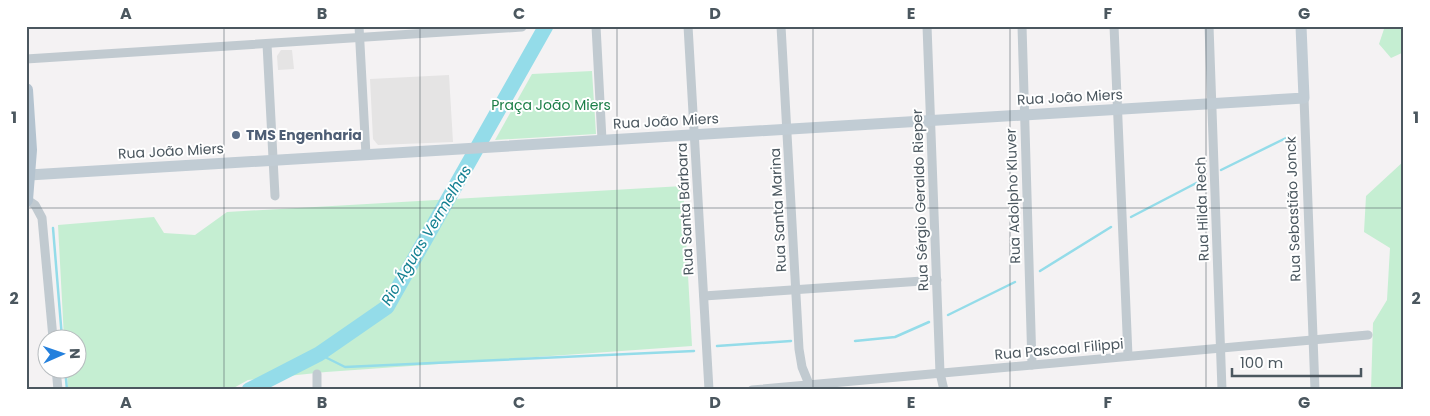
<svg xmlns="http://www.w3.org/2000/svg" width="1430" height="416" viewBox="0 0 1430 416" font-family="Poppins,sans-serif">
  <style>
    .education { fill: #e5e4e4 }
    .green { fill: #c5eed2 }
    .lines { fill: none; stroke-linecap: round; stroke-linejoin: round }
    .stream { stroke: #94dce9; stroke-width: 2.5 }
    .river { stroke: #94dce9; stroke-width: 15 }
    .street { stroke: #c1cad0; stroke-width: 9 }
    .secondary { stroke: #c1ccd4; stroke-width: 11 }
    .primary { stroke: #b4c3cf; stroke-width: 14 }
    .grid { fill: none; stroke: #4b575f; stroke-width: 1; stroke-opacity: 0.55 }
    .service-dot { fill: #5c6f8a; stroke: #fff; stroke-width: 2 }
    .labels { text-anchor: middle; dominant-baseline: central; stroke-width: 4; stroke-linejoin: round; paint-order: stroke }
    .street-label { font-size: 14px; fill: #4b575f; stroke: #fff }
    .park-label { font-size: 14px; fill: #1d7f48; stroke: #fff }
    .service-label { font-size: 14px; font-weight: bold; fill: #4e5e75; stroke: #fff; text-anchor: start }
    .water-label { font-size: 15px; font-style: italic; fill: #148092; stroke: #fff }
    .neatline { fill: none; stroke: #4b575f; stroke-width: 2 }
    .grid-label { font-size: 16px; text-anchor: middle; font-weight: bold; fill: #4b575f }
  </style>
  <rect width="100%" height="100%" fill="#f4f2f3"/>
  <g class="education">
    <polygon points="281,50 292,50 294,69 278,70 277,56"/>
    <polygon points="449,75 453,142 378,145 373,139 370,79"/>
  </g>
  <g class="green">
    <polygon points="1383,26 1404,26 1404,52 1391,58 1379,44 1384,29"/>
    <polygon points="592,71 596,134 495,140 532,74"/>
    <polygon points="1404,161 1404,390 1371,390 1373,323 1387,300 1390,248 1364,232 1366,196"/>
    <polygon points="683,186 692,346 326,372 248,380 230,390 68,390 67,369 78,368 78,338 64,338 58,225 154,217 164,233 195,235 227,212"/>
  </g>
  <g class="lines">
    <g class="stream">
      <polyline points="1221,170 1286,138"/>
      <polyline points="1131,217 1204,179"/>
      <polyline points="53,228 62,338"/>
      <polyline points="1040,271 1111,227"/>
      <polyline points="948,315 1015,282"/>
      <polyline points="855,341 895,337 929,322"/>
      <polyline points="717,346 791,341"/>
      <polyline points="319,354 345,367 694,351"/>
      <polyline points="65,368 67,390"/>
    </g>
    <polyline class="river" points="249,390 319,354 387,307 546,26"/>
    <g class="street">
      <polyline points="359,26 366,155"/>
      <polyline points="596,26 602,140"/>
      <polyline points="688,26 709,390"/>
      <polyline points="781,26 799,349 802,367 811,389"/>
      <polyline points="927,26 940,373 944,390"/>
      <polyline points="1022,26 1032,365"/>
      <polyline points="1114,26 1128,356"/>
      <polyline points="1209,26 1222,390"/>
      <polyline points="267,44 275,196"/>
      <polyline points="26,59 522,27"/>
      <polyline points="1304,98 1315,390"/>
      <polyline points="26,199 35,205 42,218 53,338"/>
      <polyline points="704,296 937,280"/>
      <polyline points="56,368 58,390"/>
      <polyline points="317,374 317,390"/>
      <polyline points="752,390 1368,335"/>
    </g>
    <polyline class="secondary" points="29,175 1304,98 1301,26"/>
    <polyline class="primary" points="26,90 30,150 26,200"/>
  </g>
  <path class="grid" d="M224 26V390M420 26V390M617 26V390M813 26V390M1010 26V390M1206 26V390M26 208H1404"/>
  <circle class="service-dot" cx="236" cy="135" r="5"/>
  <g class="labels">
    <g class="street-label">
      <text transform="translate(1070 97) rotate(-3)">Rua João Miers</text>
      <text transform="translate(666 121) rotate(-3)">Rua João Miers</text>
      <text transform="translate(171 151) rotate(-3)">Rua João Miers</text>
      <text transform="translate(1013 196) rotate(-92)">Rua Adolpho Kluver</text>
      <text transform="translate(920 200) rotate(-92)">Rua Sérgio Geraldo Rieper</text>
      <text transform="translate(685 209) rotate(-93)">Rua Santa Bárbara</text>
      <text transform="translate(1202 209) rotate(-92)">Rua Hilda Rech</text>
      <text transform="translate(1293 209) rotate(-92)">Rua Sebastião Jonck</text>
      <text transform="translate(778 210) rotate(-93)">Rua Santa Marina</text>
      <text transform="translate(1059 349) rotate(-5)">Rua Pascoal Filippi</text>
    </g>
    <g class="park-label">
      <text x="551" y="105">Praça João Miers</text>
    </g>
    <g class="service-label">
      <text x="246" y="135">TMS Engenharia</text>
    </g>
    <g class="water-label">
      <text transform="translate(426 235) rotate(-59)">Rio Águas Vermelhas</text>
    </g>
  </g>
  <rect width="1430" height="416" fill="none" stroke="#ffffff" stroke-width="55"/>
  <g transform="translate(62 354) rotate(88)"><circle r="24" fill="#ffffff" stroke="#b7bcbf"/>
  <path d="M0-4L9 19L0 12L-9 19Z" fill="#2480dd"/>
  <text y="-8" font-size="14" font-weight="bold" text-anchor="middle" fill="#4b575f">N</text>
  </g>
  <path d="M1232 368v8h129v-8" fill="none" stroke="#4b575f" stroke-width="2.5"/>
  <text x="1240" y="368" font-size="15" fill="#4b575f" stroke="#ffffff" stroke-width="4" paint-order="stroke">100 m</text>
  <rect x="28" y="28" width="1374" height="360" class="neatline"/>
  <g class="grid-label">
    <text x="126" y="19">A</text>
    <text x="322" y="19">B</text>
    <text x="519" y="19">C</text>
    <text x="715" y="19">D</text>
    <text x="911" y="19">E</text>
    <text x="1108" y="19">F</text>
    <text x="1304" y="19">G</text>
    <text x="14" y="123">1</text>
    <text x="1416" y="123">1</text>
    <text x="14" y="304">2</text>
    <text x="1416" y="304">2</text>
    <text x="126" y="408">A</text>
    <text x="322" y="408">B</text>
    <text x="519" y="408">C</text>
    <text x="715" y="408">D</text>
    <text x="911" y="408">E</text>
    <text x="1108" y="408">F</text>
    <text x="1304" y="408">G</text>
  </g>
</svg>
